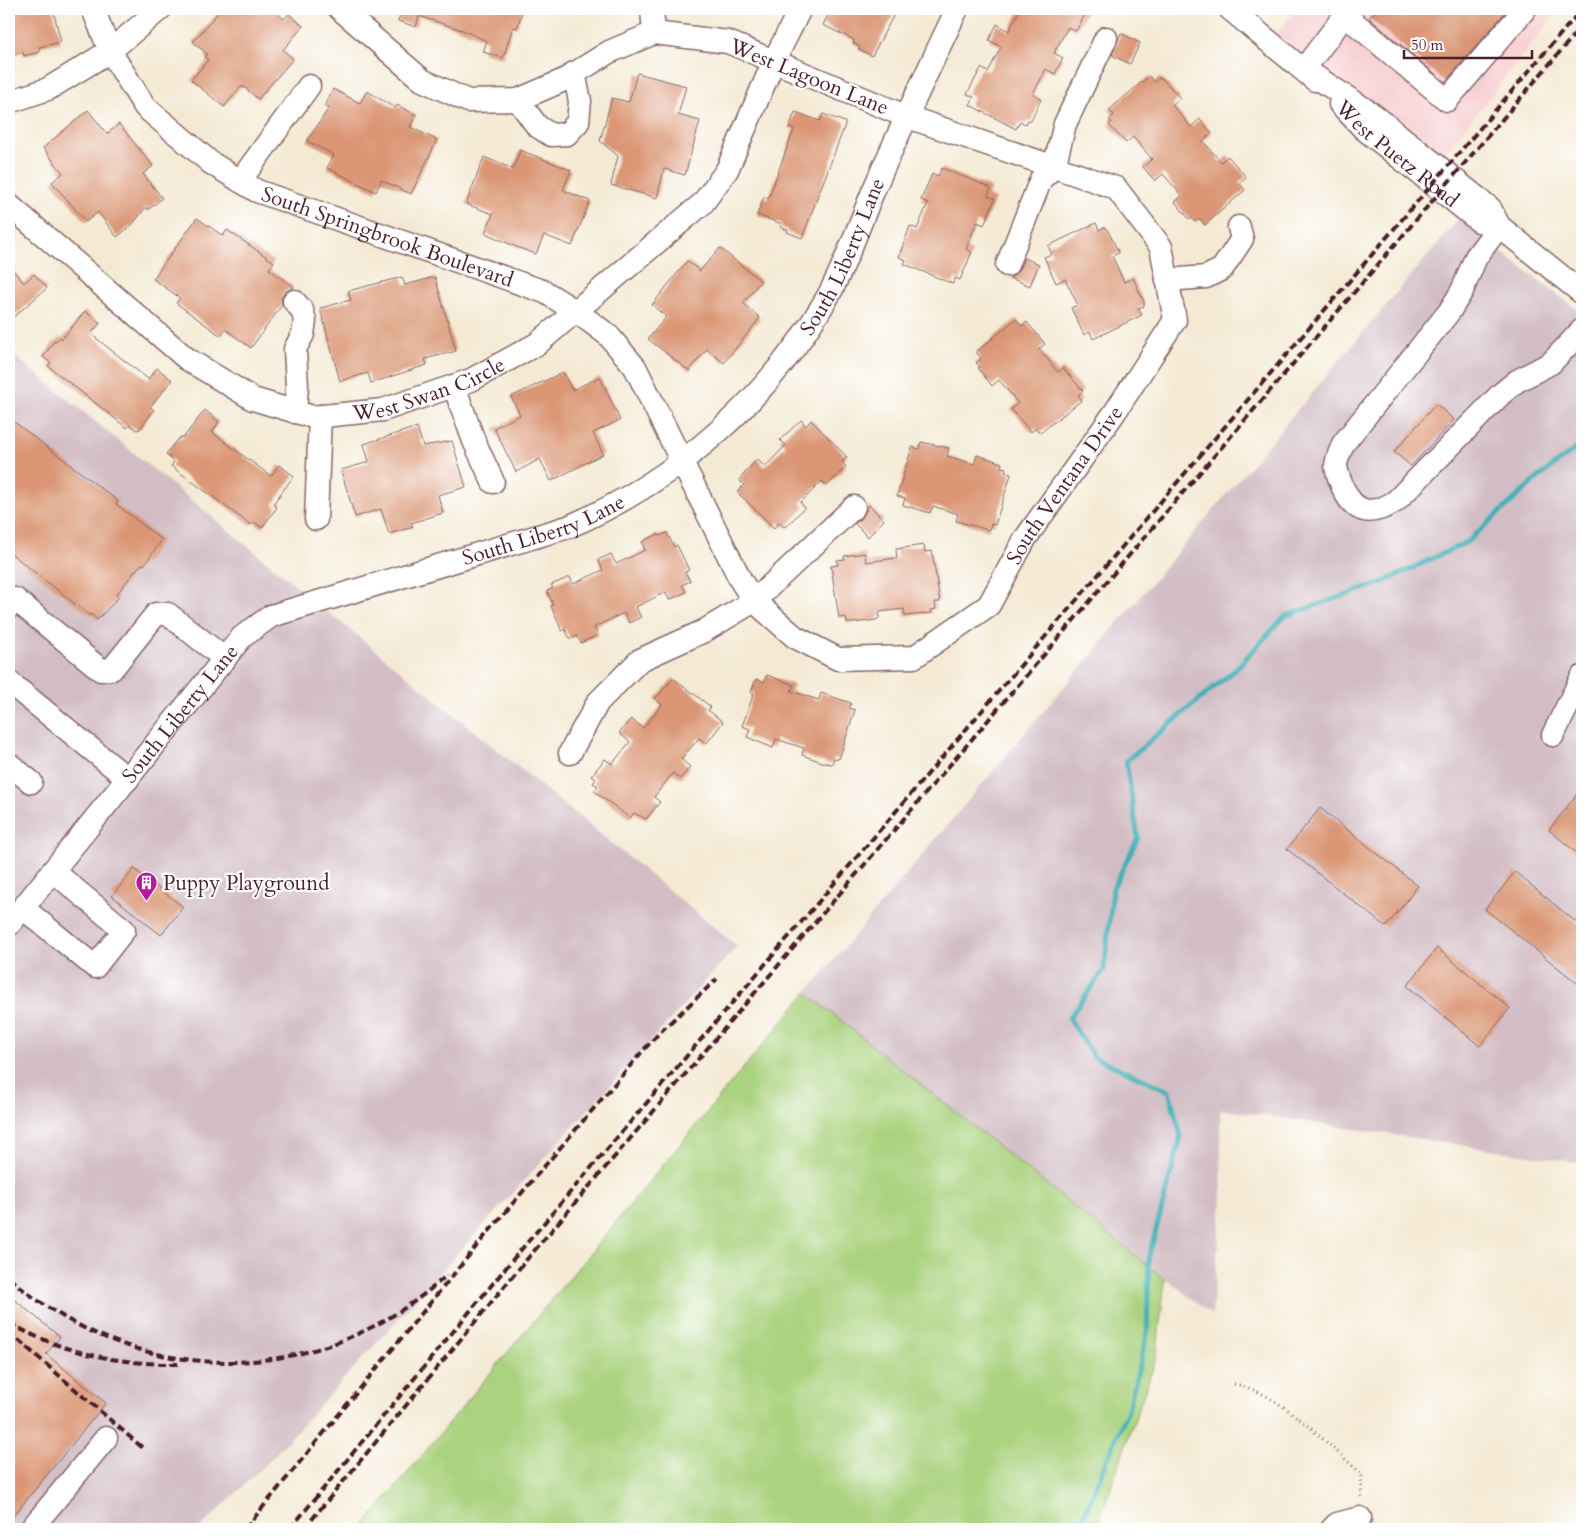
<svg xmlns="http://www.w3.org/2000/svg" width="1591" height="1538" viewBox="0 0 1591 1538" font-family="Cardo,serif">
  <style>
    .built { fill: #f7cfd0 }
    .industrial { fill: #d2bdc5 }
    .green { fill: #aad37f; stroke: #7a7955 }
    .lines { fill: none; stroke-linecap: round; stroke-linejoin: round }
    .stream { stroke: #40b0b7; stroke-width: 5 }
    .building { fill: #da9674 }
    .minor-casing { stroke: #866666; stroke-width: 25 }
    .path { stroke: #866666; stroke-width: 3; stroke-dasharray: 1 4; stroke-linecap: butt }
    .minor { stroke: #fff; stroke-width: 22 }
    .rail { stroke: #4a1f2b; stroke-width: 4; stroke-dasharray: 8 4; stroke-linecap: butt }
    .labels { text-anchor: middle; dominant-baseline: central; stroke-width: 4.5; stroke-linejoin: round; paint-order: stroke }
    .street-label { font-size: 21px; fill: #4a1f2b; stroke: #fff }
    .poi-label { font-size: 21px; fill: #4a1f2b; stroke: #fff; text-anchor: start }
  </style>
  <rect width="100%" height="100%" fill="#fff"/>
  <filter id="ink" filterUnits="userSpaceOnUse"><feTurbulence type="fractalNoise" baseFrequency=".02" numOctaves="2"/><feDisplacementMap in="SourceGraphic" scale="10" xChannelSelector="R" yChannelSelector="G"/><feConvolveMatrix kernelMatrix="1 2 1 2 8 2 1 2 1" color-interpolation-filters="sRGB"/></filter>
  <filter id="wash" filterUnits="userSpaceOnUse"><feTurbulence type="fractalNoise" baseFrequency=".0096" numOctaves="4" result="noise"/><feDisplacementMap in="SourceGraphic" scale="20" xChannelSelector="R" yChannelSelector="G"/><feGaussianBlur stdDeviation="1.12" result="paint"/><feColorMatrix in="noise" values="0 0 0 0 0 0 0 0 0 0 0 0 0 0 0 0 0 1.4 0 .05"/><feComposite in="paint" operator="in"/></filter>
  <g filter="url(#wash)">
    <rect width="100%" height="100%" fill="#f4ead4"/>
    <polygon class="built" points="1296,9 1560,9 1439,160 1276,34"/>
    <g class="industrial">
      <polygon points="1462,215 1474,225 1475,233 1582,313 1582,1163 1220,1109 1222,1199 1212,1315 806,993"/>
      <polygon points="9,351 737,946 272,1458 199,1529 9,1529"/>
    </g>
    <polygon class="green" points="806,993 1165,1279 1156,1359 1096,1529 361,1529"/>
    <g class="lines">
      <polyline class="stream" points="1078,1529 1128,1410 1147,1336 1149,1256 1181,1136 1169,1091 1094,1057 1069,1018 1104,970 1113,888 1138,838 1126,761 1237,668 1285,616 1381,583 1467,542 1539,477 1582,444"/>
    </g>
    <g id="blocks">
      <g class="building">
        <polygon points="11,9 53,9 61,42 39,47 40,52 24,56 23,52 9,56 9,13 12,12"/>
        <polygon points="221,9 273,9 284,19 289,14 303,26 283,50 293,59 258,99 244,87 241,87 224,107 191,80 208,60 205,57 207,54 193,42"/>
        <polygon points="402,9 523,9 517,28 513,27 503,58 483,52 487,41 462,30 419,16 416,27 398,21"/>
        <polygon points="831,9 897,9 872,56 858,49 860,47 853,43 854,40 823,25"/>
        <polygon points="1020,9 1088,9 1076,31 1068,27 1054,53 1063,58 1055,74 1046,69 1033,94 1041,99 1031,121 1028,120 1026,124 1020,122 1016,129 970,105 974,97 967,94 981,68 988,72 1001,47 989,40 997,24 1009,31"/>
        <polygon points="1377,9 1508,9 1445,82 1369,18"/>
        <polygon points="1121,33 1140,43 1130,64 1112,55"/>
        <polygon points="637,73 686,86 678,115 700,121 685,175 664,169 657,198 611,185 618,156 600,141 612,98 629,102"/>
        <polygon points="1149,76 1155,82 1159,78 1163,79 1180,98 1172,105 1191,127 1200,119 1212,133 1203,141 1221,162 1228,156 1246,177 1239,183 1245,190 1205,225 1200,219 1195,222 1191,217 1189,219 1175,202 1182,196 1163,174 1155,181 1143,167 1152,159 1133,137 1126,143 1109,125 1112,122 1109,120 1114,115 1109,110"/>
        <polygon points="333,89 360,103 367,91 395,108 397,105 416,115 410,127 437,140 411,194 381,180 376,192 327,168 334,155 307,141 329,108 325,106"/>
        <polygon points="88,110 107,134 119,124 153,166 143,174 162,198 148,210 146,207 132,225 117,237 98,212 86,222 52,182 63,173 43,148"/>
        <polygon points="795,112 820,121 823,114 845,122 845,125 802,238 787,232 788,230 780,227 782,224 757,215 764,197 768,199 777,175 794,129 789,128"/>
        <polygon points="520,150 571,170 563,190 590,201 572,246 544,235 536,254 519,248 485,233 493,214 466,204 484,157 513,169"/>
        <polygon points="942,168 991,188 988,196 995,199 984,225 977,222 966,249 972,252 960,280 955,278 953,284 904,264 906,260 899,257 910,226 917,229 928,203 921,200 932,174 938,176"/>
        <polygon points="197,218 223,236 227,230 274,262 269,269 294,287 285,292 281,297 282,305 251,348 225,329 221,336 176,303 180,298 153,279"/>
        <polygon points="1096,223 1099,230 1105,227 1108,231 1119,253 1112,256 1124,282 1133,278 1144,302 1144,306 1138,308 1142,315 1093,339 1090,332 1084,335 1071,308 1078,305 1065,279 1056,283 1044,257 1052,254 1048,246"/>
        <polygon points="720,248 761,281 743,303 760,318 724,363 707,349 689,371 648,339 666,317 652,305 687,261 700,271"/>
        <polygon points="1024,258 1039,264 1030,286 1010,278 1019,270"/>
        <polygon points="9,266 24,283 34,274 47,288 9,321"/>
        <polygon points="402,277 405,285 435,277 456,351 425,359 427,365 371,383 368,373 340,381 320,308 351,300 348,291"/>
        <polygon points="85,311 100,323 91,334 111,350 148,379 157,368 172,380 150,407 154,410 140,429 137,430 130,425 127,428 48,366 51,363 43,357 54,341 55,342 60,337 62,339"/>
        <polygon points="1016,319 1022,326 1027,322 1045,344 1039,349 1058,372 1063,368 1083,391 1078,395 1082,400 1040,433 1036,428 1031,432 1011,409 1018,403 999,380 992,386 978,368 980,367 976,363 981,358 976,352"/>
        <polygon points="563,372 572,390 600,377 620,420 593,433 603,454 551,481 540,459 516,472 494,428 520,415 511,397"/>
        <polygon points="1436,404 1454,420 1411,466 1394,452"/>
        <polygon points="205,410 219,422 212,432 249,460 271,476 279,465 294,476 273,504 277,507 262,528 254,522 251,525 171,466 174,462 166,454 175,442 181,437 183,438"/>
        <polygon points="9,418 118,501 116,504 162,540 144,565 142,564 135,571 116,595 119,597 97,620 91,614 90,616 9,552"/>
        <polygon points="801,420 806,426 811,420 821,430 847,457 842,462 846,467 827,486 822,481 800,503 805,507 789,524 784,527 779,522 774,528 737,492 744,485 739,480 757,459 765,467 786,445 780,440"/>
        <polygon points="417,427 423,446 452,441 466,487 438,495 443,513 411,523 413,527 389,534 381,509 355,517 341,470 369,462 364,444"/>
        <polygon points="921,442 949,448 947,456 974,464 977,455 1002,463 1001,467 1006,468 1005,472 1011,474 995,525 991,524 989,530 956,521 958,514 933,506 930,513 903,505 905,498 897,496 912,447 919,449"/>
        <polygon points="869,505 884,520 868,537 855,524 863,516"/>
        <polygon points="667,533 674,547 677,545 689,570 685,572 690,581 682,585 686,592 669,600 666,592 636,607 641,617 629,623 624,613 594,627 598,635 581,643 577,636 570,639 565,629 562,631 551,606 553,605 547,591 553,588 551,585 570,577 573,584 603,570 598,560 611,554 616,564 645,550 642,542 658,534 659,536"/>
        <polygon points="924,545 925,552 932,551 940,602 935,602 936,609 931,610 932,613 905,616 904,609 879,612 879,618 876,620 853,623 847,623 846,617 839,618 831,566 838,565 837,560 845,559 844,556 865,553 866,562 897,558 896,549"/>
        <polygon points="767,675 794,685 791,691 819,700 821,693 851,703 849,708 855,710 839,759 834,758 832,764 825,763 802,755 804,748 776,739 773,748 747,737 750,729 742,726 754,693 751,692 756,679 764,682"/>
        <polygon points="673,678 711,707 708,710 723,722 706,744 699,738 681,759 690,767 680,779 673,773 654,797 660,802 646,819 634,813 630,818 594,791 598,786 593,783 596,779 591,776 605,759 612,764 630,742 619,733 631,719 643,728 662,705 655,699"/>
        <polygon points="1582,788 1582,857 1549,830"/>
        <polygon points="1320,808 1418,886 1386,927 1287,849"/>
        <polygon points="134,869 183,907 161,935 112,896"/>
        <polygon points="1515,872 1582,927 1582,987 1485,909"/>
        <polygon points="1437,948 1510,1008 1480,1046 1407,986"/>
        <polygon points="9,1295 60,1337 46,1354 106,1403 9,1521"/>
      </g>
    </g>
  </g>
  <g filter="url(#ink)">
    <use href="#blocks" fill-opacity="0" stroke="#866666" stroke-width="1"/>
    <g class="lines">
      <defs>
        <g id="minor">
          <path id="s1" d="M93 9 110 51 145 107 211 163 257 191 545 292 577 312 608 335 635 367 741 581 754 601 795 637 838 659 914 657 989 605 1025 539 1115 412 1175 320 1161 247 1116 188 905 116 728 42 654 33 609 52 564 80 518 100 468 101 422 80 340 9"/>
          <polyline points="652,9 654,33"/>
          <polyline points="1230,9 1315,80"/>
          <polyline points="1304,69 1375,116 1490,208 1499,226 1582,293"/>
          <polyline points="1304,69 1345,15 1447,100 1525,9"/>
          <polyline points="518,100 537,126 551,135 567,134 578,122 580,101 574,73"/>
          <polyline points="9,102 48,89 110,51 160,9"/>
          <path id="s2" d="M1340 104 1364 129 1479 221 1499 226"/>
          <polyline points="240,181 309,86"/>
          <path id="s3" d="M9 205 187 359 253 399 313 417 383 410 471 380 537 344 703 203 727 170 774 61 800 9"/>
          <path d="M1499 226 1476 257 1462 291 1449 312 1343 444C1341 450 1336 459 1336 466 1337 474 1340 481 1343 488 1355 515 1372 516 1396 501L1501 394 1517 381 1551 363 1582 330"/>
          <polyline points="1007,265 1041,179 1054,167 1065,124 1106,38"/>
          <polyline points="1167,280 1206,277 1222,269 1242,239 1239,227"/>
          <polyline points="294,301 302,310 305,321 303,334 295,349 297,387 295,412"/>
          <polyline points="454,386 474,441 493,482"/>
          <polyline points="316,519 320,416"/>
          <polyline points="9,607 15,599 101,670 112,669 156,614 168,614 225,659"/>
          <polyline points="9,682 128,779"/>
          <polyline points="1553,735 1582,677"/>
          <polyline points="570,753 598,702 640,660 704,631 754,601 854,507"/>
          <polyline points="9,764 31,782"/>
          <polyline points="23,908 95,967 124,930 53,871"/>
          <path id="s4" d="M9 925 242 637 271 616 568 527C677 480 767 401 827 298 845 267 860 222 875 187 901 127 929 68 957 9"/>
          <polyline points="31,1529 106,1438"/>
          <polyline points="1332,1529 1337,1524 1360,1518"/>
        </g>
      </defs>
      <use href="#minor" class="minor-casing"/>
      <path class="path" d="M1234 1384C1278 1391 1328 1445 1362 1474L1361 1500"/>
      <use href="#minor" class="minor"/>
      <g class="rail">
        <path d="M9 1278C139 1390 319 1391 447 1275"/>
        <path d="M9 1323C63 1353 121 1365 182 1364"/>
        <polyline points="9,1332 145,1450"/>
        <polyline points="245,1529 485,1236 641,1053 660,1032 717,979"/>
        <polyline points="290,1529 514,1258 1582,9"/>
        <polyline points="304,1529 522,1265 1582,26"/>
      </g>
    </g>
  </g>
  <defs>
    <symbol id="building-pin" viewBox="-11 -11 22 30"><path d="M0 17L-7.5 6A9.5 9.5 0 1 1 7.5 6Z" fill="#b5179e" stroke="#fff"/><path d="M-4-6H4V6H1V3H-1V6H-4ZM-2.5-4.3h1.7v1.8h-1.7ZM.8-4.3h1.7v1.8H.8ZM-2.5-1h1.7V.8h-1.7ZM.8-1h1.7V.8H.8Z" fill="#fff"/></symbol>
  </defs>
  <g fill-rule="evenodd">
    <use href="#building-pin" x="134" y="870" width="25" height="34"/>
  </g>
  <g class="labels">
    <g class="street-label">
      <text transform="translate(809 77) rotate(22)">West Lagoon Lane</text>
      <text stroke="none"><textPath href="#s2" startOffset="76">West Puetz Road</textPath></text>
      <text stroke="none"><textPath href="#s1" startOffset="390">South Springbrook Boulevard</textPath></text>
      <text stroke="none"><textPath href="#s4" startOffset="1112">South Liberty Lane</textPath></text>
      <text stroke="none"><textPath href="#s3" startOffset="495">West Swan Circle</textPath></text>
      <text stroke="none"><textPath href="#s1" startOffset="1350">South Ventana Drive</textPath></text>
      <text stroke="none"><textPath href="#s4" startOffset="692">South Liberty Lane</textPath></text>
      <text stroke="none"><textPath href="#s4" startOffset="272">South Liberty Lane</textPath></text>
    </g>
    <g class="poi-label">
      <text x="163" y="883">Puppy Playground</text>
    </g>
  </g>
  <rect width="1591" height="1538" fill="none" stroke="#fff" stroke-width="30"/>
  <path d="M1404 50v8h128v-8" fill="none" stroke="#4a1f2b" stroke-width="2.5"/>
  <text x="1411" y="50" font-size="15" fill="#4a1f2b" stroke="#ffffff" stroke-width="4" paint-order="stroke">50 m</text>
</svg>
